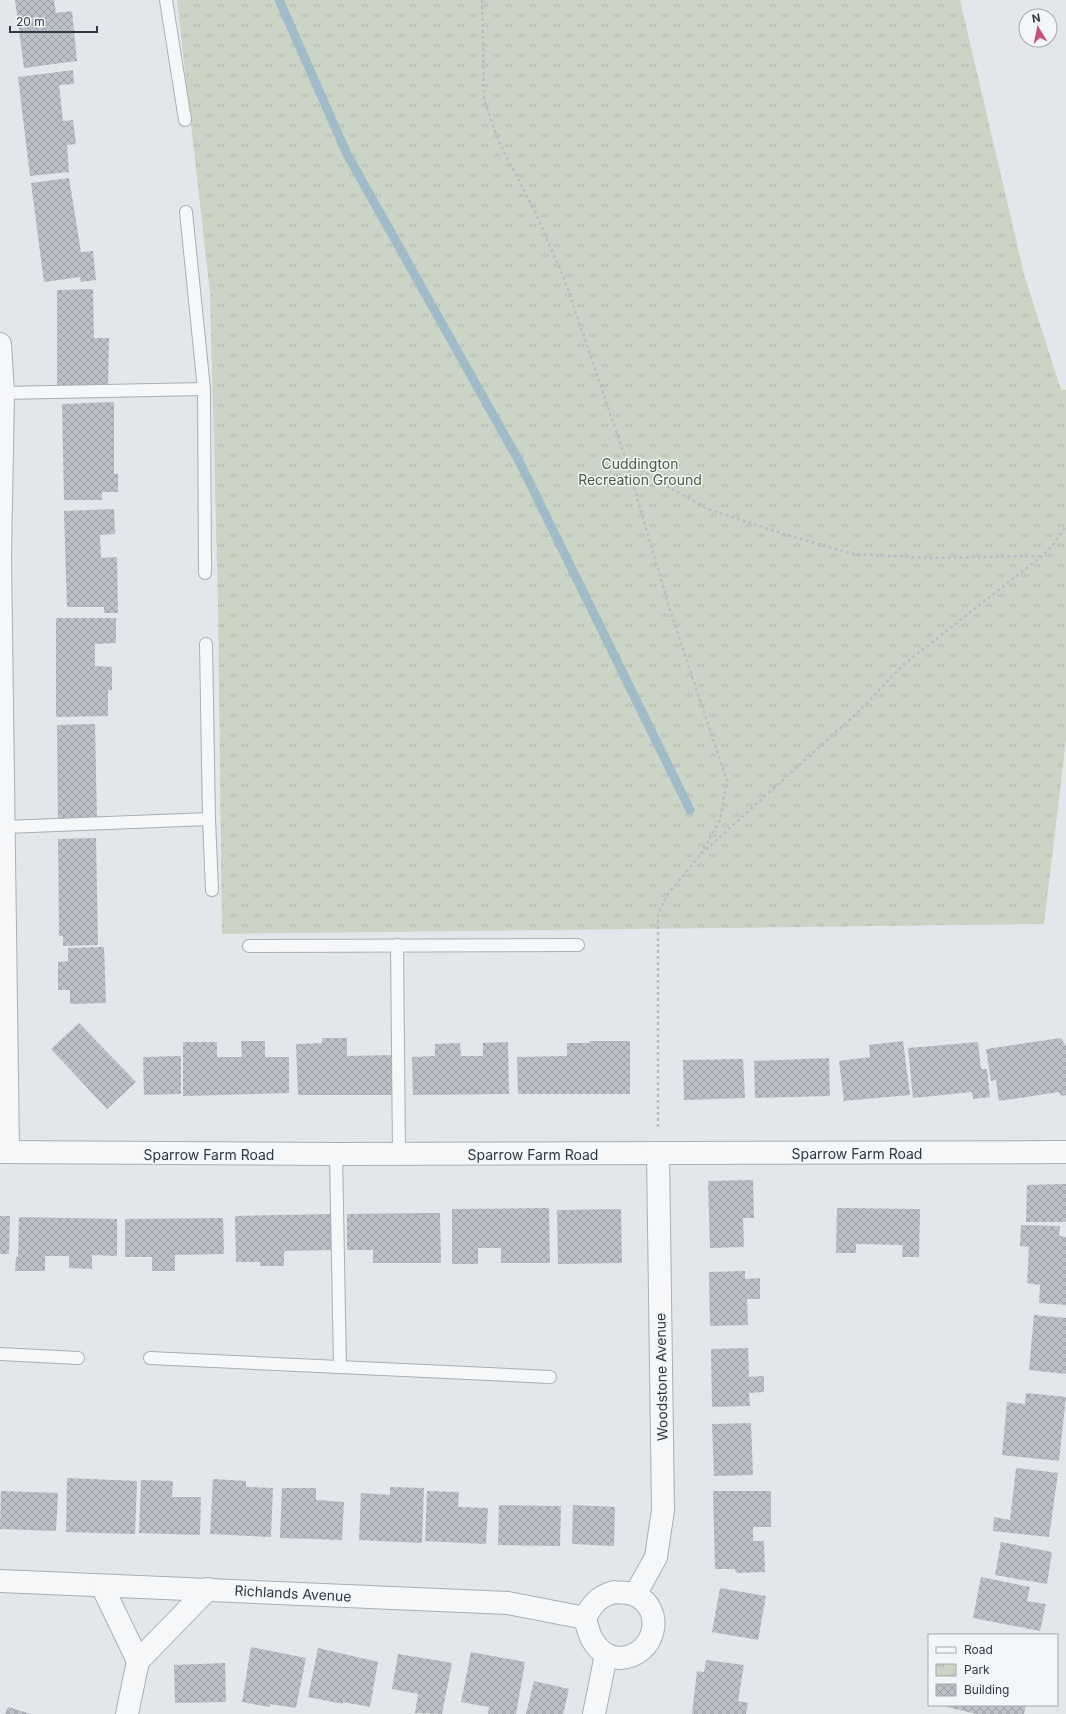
<svg xmlns="http://www.w3.org/2000/svg" width="1066" height="1714" viewBox="0 0 1066 1714" font-family="Inter,sans-serif">
  <style>
    .park { fill: url(#park-tufts) }
    .lines { fill: none; stroke-linecap: round; stroke-linejoin: round }
    .stream { stroke: #a0bbc9; stroke-width: 9 }
    .building { fill: url(#building-cross-hatch) }
    .service-casing { stroke: #a8afb5; stroke-width: 14 }
    .minor-casing { stroke: #a8afb5; stroke-width: 24 }
    .path { stroke: #b9bec2; stroke-width: 2.5; stroke-dasharray: 3 3; stroke-linecap: butt }
    .service { stroke: #f6f7f9; stroke-width: 12 }
    .minor { stroke: #f6f7f9; stroke-width: 22 }
    .labels { text-anchor: middle; dominant-baseline: central; stroke-width: 3; stroke-linejoin: round; paint-order: stroke }
    .park-label { font-size: 14px; fill: #465d3a; stroke: #f3f6f8 }
    .street-label { font-size: 14px; fill: #2c3842; stroke: #f3f6f8 }
  </style>
  <defs>
    <pattern id="park-tufts" width="24" height="20" patternUnits="userSpaceOnUse"><rect width="24" height="20" fill="#cbd4c5"/><path d="M3 7l-1-3M5 7V3M7 7l1-3M15 17l-1-3M17 17v-4M19 17l1-3" fill="none" stroke="#aeb7aa"/></pattern>
    <pattern id="building-cross-hatch" width="8" height="8" patternUnits="userSpaceOnUse"><rect width="8" height="8" fill="#bbc1c7"/><path d="M0 0l8 8M0 8l8-8" fill="none" stroke="#989ea3"/></pattern>
  </defs>
  <rect width="100%" height="100%" fill="#e3e7eb"/>
  <polygon class="park" points="177,0 960,0 1024,274 1061,390 1066,390 1066,740 1044,924 222,934 218,604 210,293"/>
  <g class="lines">
    <polyline class="stream" points="279,0 347,154 520,463 690,810"/>
  </g>
  <g class="building">
    <polygon points="15,0 54,0 56,13 72,11 77,61 24,68"/>
    <polygon points="73,70 74,84 59,85 63,121 73,120 76,144 67,145 69,172 30,176 18,77"/>
    <polygon points="69,178 81,252 93,251 96,280 81,282 80,277 44,282 31,183"/>
    <polygon points="93,289 94,338 109,338 108,390 57,390 57,290"/>
    <polygon points="114,402 114,474 118,474 118,492 102,492 102,500 64,500 62,404"/>
    <polygon points="114,509 115,534 100,535 101,558 117,557 118,613 104,613 104,607 67,607 64,511"/>
    <polygon points="56,618 116,618 116,643 95,644 95,666 112,667 112,690 108,690 108,716 56,717"/>
    <polygon points="95,724 97,823 58,824 57,725"/>
    <polygon points="96,838 98,945 63,946 63,936 59,936 58,839"/>
    <polygon points="104,947 106,1003 70,1004 70,990 58,990 58,962 68,961 68,948"/>
    <polygon points="79,1023 136,1082 107,1109 51,1049"/>
    <polygon points="322,1038 347,1038 347,1056 396,1055 397,1095 298,1095 296,1044 322,1043"/>
    <polygon points="1061,1038 1066,1046 1066,1095 1061,1096 1059,1092 999,1101 996,1080 991,1081 986,1049"/>
    <polygon points="241,1041 265,1041 265,1057 289,1057 289,1093 183,1096 183,1042 217,1042 217,1057 242,1057"/>
    <polygon points="590,1041 630,1041 630,1094 518,1094 517,1057 567,1056 567,1043 590,1043"/>
    <polygon points="903,1041 910,1095 844,1101 839,1061 870,1057 869,1045"/>
    <polygon points="508,1042 509,1094 413,1095 412,1057 435,1056 435,1044 460,1043 461,1056 483,1056 483,1043"/>
    <polygon points="978,1042 981,1069 987,1069 990,1097 973,1099 972,1092 913,1098 908,1048"/>
    <polygon points="181,1056 181,1094 144,1095 143,1057"/>
    <polygon points="829,1058 830,1096 755,1098 754,1061"/>
    <polygon points="743,1059 745,1098 684,1100 683,1060"/>
    <polygon points="753,1180 754,1218 743,1218 744,1247 710,1248 708,1181"/>
    <polygon points="1066,1184 1066,1222 1026,1222 1027,1185"/>
    <polygon points="549,1208 550,1263 501,1263 501,1248 478,1248 478,1264 452,1264 452,1209"/>
    <polygon points="837,1208 920,1209 919,1257 902,1257 903,1245 856,1244 856,1253 836,1253"/>
    <polygon points="621,1209 622,1263 558,1264 557,1210"/>
    <polygon points="421,1213 440,1213 441,1263 373,1263 373,1250 347,1250 347,1214"/>
    <polygon points="333,1214 333,1250 284,1251 284,1266 260,1266 260,1262 236,1262 235,1216"/>
    <polygon points="0,1216 10,1216 9,1254 0,1254"/>
    <polygon points="19,1217 117,1219 117,1256 92,1255 92,1269 69,1268 69,1256 45,1256 45,1271 15,1271 16,1257 18,1257"/>
    <polygon points="223,1218 224,1254 175,1255 175,1271 152,1271 152,1257 125,1257 125,1219"/>
    <polygon points="1021,1225 1060,1226 1059,1236 1066,1237 1066,1305 1039,1303 1040,1285 1027,1283 1029,1247 1020,1246"/>
    <polygon points="745,1271 745,1279 760,1278 760,1299 747,1299 748,1325 710,1326 709,1272"/>
    <polygon points="1034,1315 1066,1318 1066,1374 1029,1370"/>
    <polygon points="748,1348 749,1377 764,1376 764,1392 749,1393 750,1406 712,1407 711,1349"/>
    <polygon points="1026,1393 1066,1397 1059,1461 1002,1455 1007,1402 1025,1404"/>
    <polygon points="751,1423 753,1475 714,1476 712,1424"/>
    <polygon points="1016,1468 1058,1473 1049,1537 993,1531 994,1517 1010,1520"/>
    <polygon points="67,1478 137,1481 135,1534 66,1532"/>
    <polygon points="213,1479 246,1481 246,1487 273,1488 271,1537 210,1534"/>
    <polygon points="141,1480 173,1481 172,1497 201,1497 200,1535 139,1533"/>
    <polygon points="390,1487 424,1488 422,1543 359,1540 361,1493 390,1495"/>
    <polygon points="282,1488 316,1488 316,1500 344,1502 342,1540 280,1538"/>
    <polygon points="1,1491 58,1493 56,1531 0,1529"/>
    <polygon points="427,1491 459,1492 458,1507 488,1508 486,1544 425,1541"/>
    <polygon points="713,1491 771,1491 771,1527 753,1527 753,1541 764,1541 765,1572 736,1573 735,1569 715,1569"/>
    <polygon points="499,1505 561,1506 560,1546 498,1545"/>
    <polygon points="573,1505 615,1507 614,1546 572,1544"/>
    <polygon points="1001,1542 1052,1552 1047,1584 995,1575"/>
    <polygon points="981,1577 1030,1587 1027,1601 1046,1604 1040,1631 973,1618"/>
    <polygon points="720,1588 766,1596 758,1640 712,1632"/>
    <polygon points="251,1647 306,1658 296,1708 270,1704 270,1707 242,1702"/>
    <polygon points="318,1648 378,1662 370,1707 343,1702 343,1704 308,1697"/>
    <polygon points="471,1652 525,1662 516,1714 488,1714 489,1707 461,1702"/>
    <polygon points="398,1654 452,1663 442,1714 415,1713 418,1694 392,1689"/>
    <polygon points="706,1660 744,1665 738,1701 748,1703 746,1714 692,1714 697,1671 704,1672"/>
    <polygon points="225,1663 226,1702 175,1703 174,1665"/>
    <polygon points="534,1681 569,1689 563,1714 526,1714"/>
    <polygon points="948,1705 1026,1705 1024,1714 976,1714 947,1707"/>
    <polygon points="8,1707 31,1714 5,1714"/>
  </g>
  <g class="lines">
    <defs>
      <g id="service">
        <polyline points="166,0 185,120"/>
        <polyline points="186,212 204,389 205,573"/>
        <polyline points="3,393 204,389"/>
        <polyline points="206,644 209,819 212,890"/>
        <polyline points="5,827 209,819"/>
        <polyline points="397,945 399,1154"/>
        <polyline points="249,946 578,945"/>
        <polyline points="336,1154 340,1367"/>
        <polyline points="0,1354 78,1358"/>
        <polyline points="150,1358 550,1377"/>
      </g>
      <g id="minor">
        <polyline points="0,344 3,393 0,556 8,1152"/>
        <polyline points="0,1152 336,1154 1066,1152"/>
        <polyline points="0,1581 508,1603 585,1618"/>
        <polyline points="102,1586 138,1661"/>
        <path d="M614 1592C620 1593 629 1592 635 1595 666 1609 656 1656 620 1658 609 1658 599 1651 593 1641 589 1635 587 1626 585 1618 592 1604 598 1597 614 1592Z"/>
        <polyline points="635,1595 656,1557 663,1510 658,1153"/>
        <polyline points="127,1714 138,1661 208,1589"/>
        <polyline points="594,1714 606,1655"/>
      </g>
    </defs>
    <use href="#service" class="service-casing"/>
    <use href="#minor" class="minor-casing"/>
    <g class="path">
      <polyline points="482,0 484,99 498,140 536,214 565,281 626,460 670,610 727,781 720,820 700,855"/>
      <polyline points="626,460 663,484 708,509 790,536 854,554 930,558 1042,556"/>
      <polyline points="658,1127 658,914 667,895 700,855 858,712 903,665 1042,556 1052,546 1066,526"/>
    </g>
    <use href="#service" class="service"/>
    <use href="#minor" class="minor"/>
  </g>
  <g class="labels">
    <g class="park-label">
      <text x="640" y="463">Cuddington<tspan x="640" dy="16">Recreation Ground</tspan></text>
    </g>
    <g class="street-label">
      <text x="857" y="1153">Sparrow Farm Road</text>
      <text x="209" y="1154">Sparrow Farm Road</text>
      <text x="533" y="1154">Sparrow Farm Road</text>
      <text transform="translate(661 1377) rotate(-91)">Woodstone Avenue</text>
      <text transform="translate(293 1593) rotate(3)">Richlands Avenue</text>
    </g>
  </g>
  <rect x="928" y="1634" width="130" height="72" fill="#f3f6f8" stroke="#a3aaaf"/>
  <rect x="936" y="1647" width="20" height="6" fill="#f6f7f9" stroke="#a3aaaf"/>
  <text x="964" y="1654" font-size="12" fill="#2c3842">Road</text>
  <rect x="936" y="1664" width="20" height="12" fill="url(#park-tufts)" stroke="#a3aaaf"/>
  <text x="964" y="1674" font-size="12" fill="#2c3842">Park</text>
  <rect x="936" y="1684" width="20" height="12" fill="url(#building-cross-hatch)" stroke="#a3aaaf"/>
  <text x="964" y="1694" font-size="12" fill="#2c3842">Building</text>
  <g transform="translate(1038 28) rotate(350)"><circle r="19" fill="#f3f6f8" stroke="#a3aaaf"/>
  <path d="M0-3L7 15L0 10L-7 15Z" fill="#c84f76"/>
  <text y="-6" font-size="11" font-weight="bold" text-anchor="middle" fill="#2c3842">N</text>
  </g>
  <path d="M10 26v6h87v-6" fill="none" stroke="#2c3842" stroke-width="2"/>
  <text x="16" y="26" font-size="12" fill="#2c3842" stroke="#f3f6f8" stroke-width="3" paint-order="stroke">20 m</text>
</svg>
